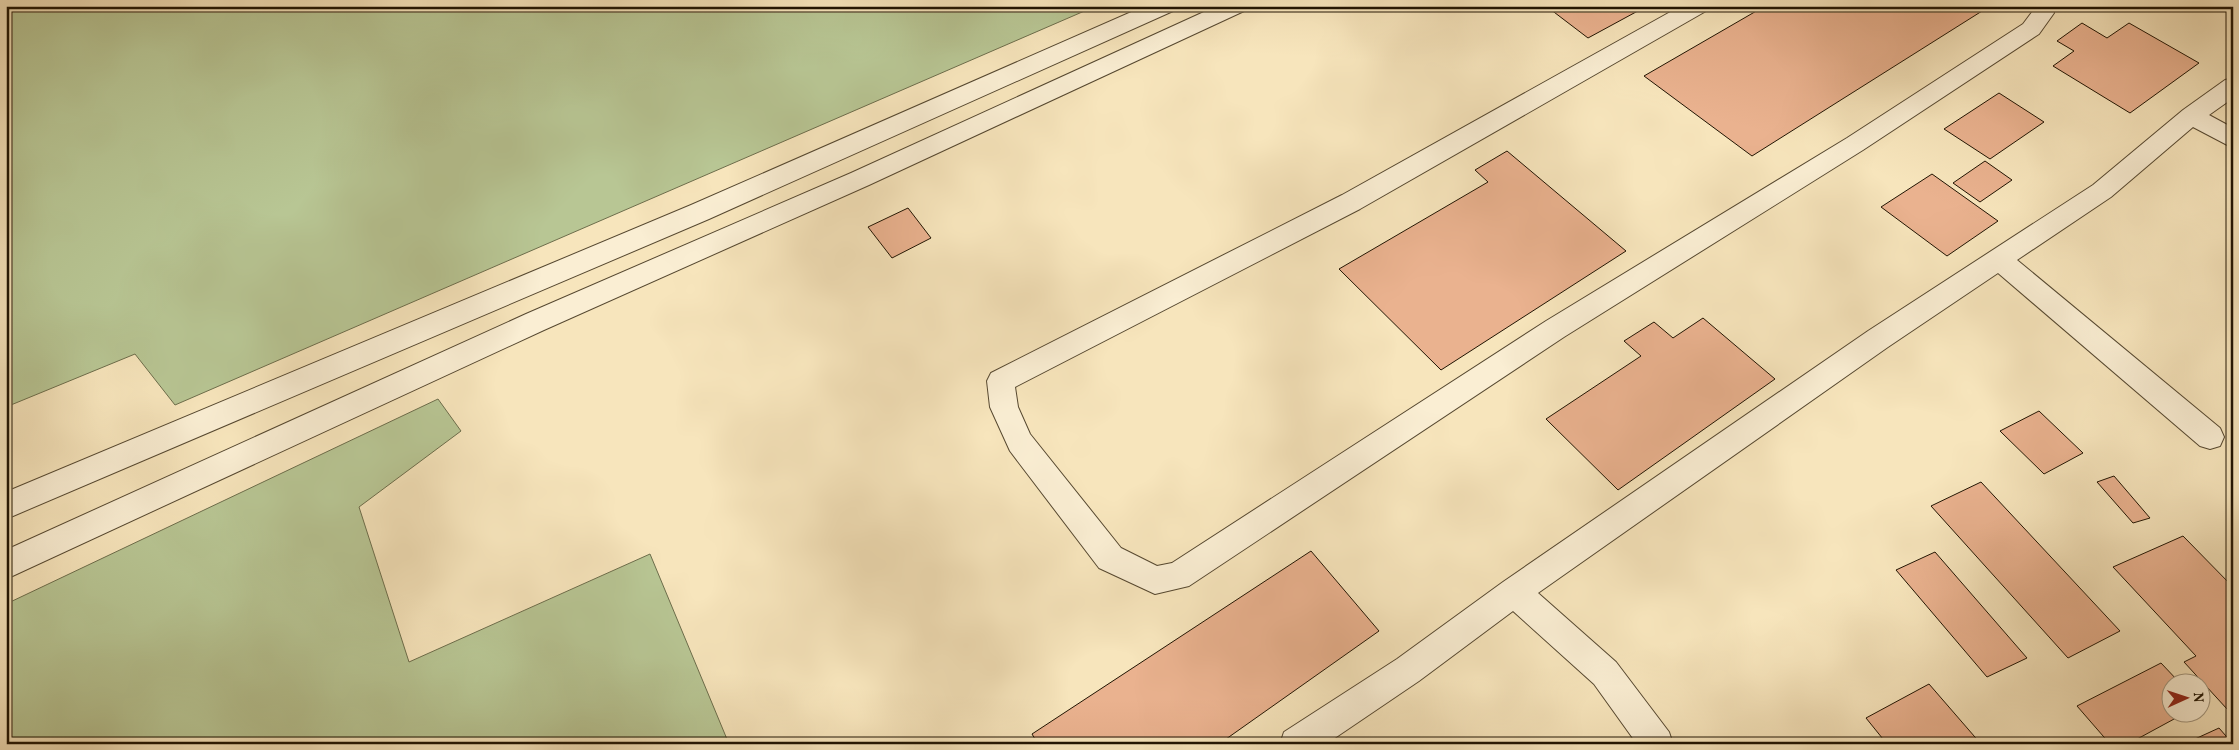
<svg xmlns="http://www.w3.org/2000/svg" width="2239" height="750" viewBox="0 0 2239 750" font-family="Vollkorn,serif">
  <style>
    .green { fill: #b8c694; stroke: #6c6d4b }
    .building { fill: #eab28f; stroke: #201402 }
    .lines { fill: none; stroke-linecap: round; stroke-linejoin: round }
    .minor-casing { stroke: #564830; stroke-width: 2 }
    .minor { fill: #faeed3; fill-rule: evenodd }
  </style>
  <rect width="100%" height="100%" fill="#f7e5bc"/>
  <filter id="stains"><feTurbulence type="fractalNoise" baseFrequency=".004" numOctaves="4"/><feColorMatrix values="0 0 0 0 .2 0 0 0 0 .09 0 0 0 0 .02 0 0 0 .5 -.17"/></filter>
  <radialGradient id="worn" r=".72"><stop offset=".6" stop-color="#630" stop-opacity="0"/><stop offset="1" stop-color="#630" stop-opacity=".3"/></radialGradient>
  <g class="green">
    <polygon points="6,6 1096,6 175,405 135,354 6,407"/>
    <polygon points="438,399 461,431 359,507 409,662 650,554 729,744 6,744 6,604"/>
  </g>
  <g class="building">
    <polygon points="1546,6 1647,6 1588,38"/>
    <polygon points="1765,6 1990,6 1752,156 1644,76"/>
    <polygon points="2082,23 2107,38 2129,23 2199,63 2130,113 2053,66 2074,51 2057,41"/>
    <polygon points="1999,93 2044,122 1990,159 1944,129"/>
    <polygon points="1507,151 1626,251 1441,370 1339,269 1488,182 1475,170"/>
    <polygon points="1985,161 2012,180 1980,202 1953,183"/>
    <polygon points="1932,174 1998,221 1947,256 1881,207"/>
    <polygon points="908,208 931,238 892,258 868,227"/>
    <polygon points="1703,318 1775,379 1618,490 1546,419 1641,356 1624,341 1654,322 1673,338"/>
    <polygon points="2039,411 2083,453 2044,474 2000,431"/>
    <polygon points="2114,476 2150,518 2133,523 2097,482"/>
    <polygon points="1981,482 2120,631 2068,658 1931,506"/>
    <polygon points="2183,536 2233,587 2233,706 2227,709 2184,662 2196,656 2113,567"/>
    <polygon points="1311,551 1379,631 1219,744 1038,744 1032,734"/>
    <polygon points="1935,552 2027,658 1987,677 1896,570"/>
    <polygon points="2161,663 2179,682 2172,682 2172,712 2187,712 2128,744 2110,744 2077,706"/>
    <polygon points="1929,684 1981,744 1887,744 1866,718"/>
    <polygon points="2219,728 2233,744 2184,744"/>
  </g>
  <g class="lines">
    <defs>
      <g id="minor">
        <polygon points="1145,6 1176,6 1173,11 709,219 6,519 6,492 691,205"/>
        <polygon points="1217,6 1247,6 1244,11 869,185 544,330 6,579 6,550 526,314 851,173"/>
        <polygon points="1681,6 1709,6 1706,11 1360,209 1015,387 1018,407 1030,434 1121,548 1157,566 1172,563 1546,321 1847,138 2023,24 2032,12 2031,6 2053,6 2054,13 2039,34 1863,150 1564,337 1189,586 1155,594 1099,568 1010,451 990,407 987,381 991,373 1342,195"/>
        <polygon points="2233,78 2233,98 2209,115 2233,128 2233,148 2193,127 2111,197 2017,260 2220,428 2224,437 2220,446 2210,449 2200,446 1998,273 1888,347 1538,593 1616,662 1669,732 1673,744 1637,744 1594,684 1513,611 1419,681 1326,744 1280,744 1284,732 1397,659 1503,582 1868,331 2093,185 2183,110 2225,80"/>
      </g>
    </defs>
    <use href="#minor" class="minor-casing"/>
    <use href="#minor" class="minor"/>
  </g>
  <rect width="2239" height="750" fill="none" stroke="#f7e5bc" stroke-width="25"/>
  <rect x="8" y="8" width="2224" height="735" fill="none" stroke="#201402" stroke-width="2.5"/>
  <rect x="12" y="12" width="2214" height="725" fill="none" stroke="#201402"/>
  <g transform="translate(2186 698) rotate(87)"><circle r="24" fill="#faeed3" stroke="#a3977f"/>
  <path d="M0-4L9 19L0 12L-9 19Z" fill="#8f2418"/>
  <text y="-8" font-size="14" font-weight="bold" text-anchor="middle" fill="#201402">N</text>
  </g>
  <rect width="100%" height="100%" filter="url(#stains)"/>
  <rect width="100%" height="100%" fill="url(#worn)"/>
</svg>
